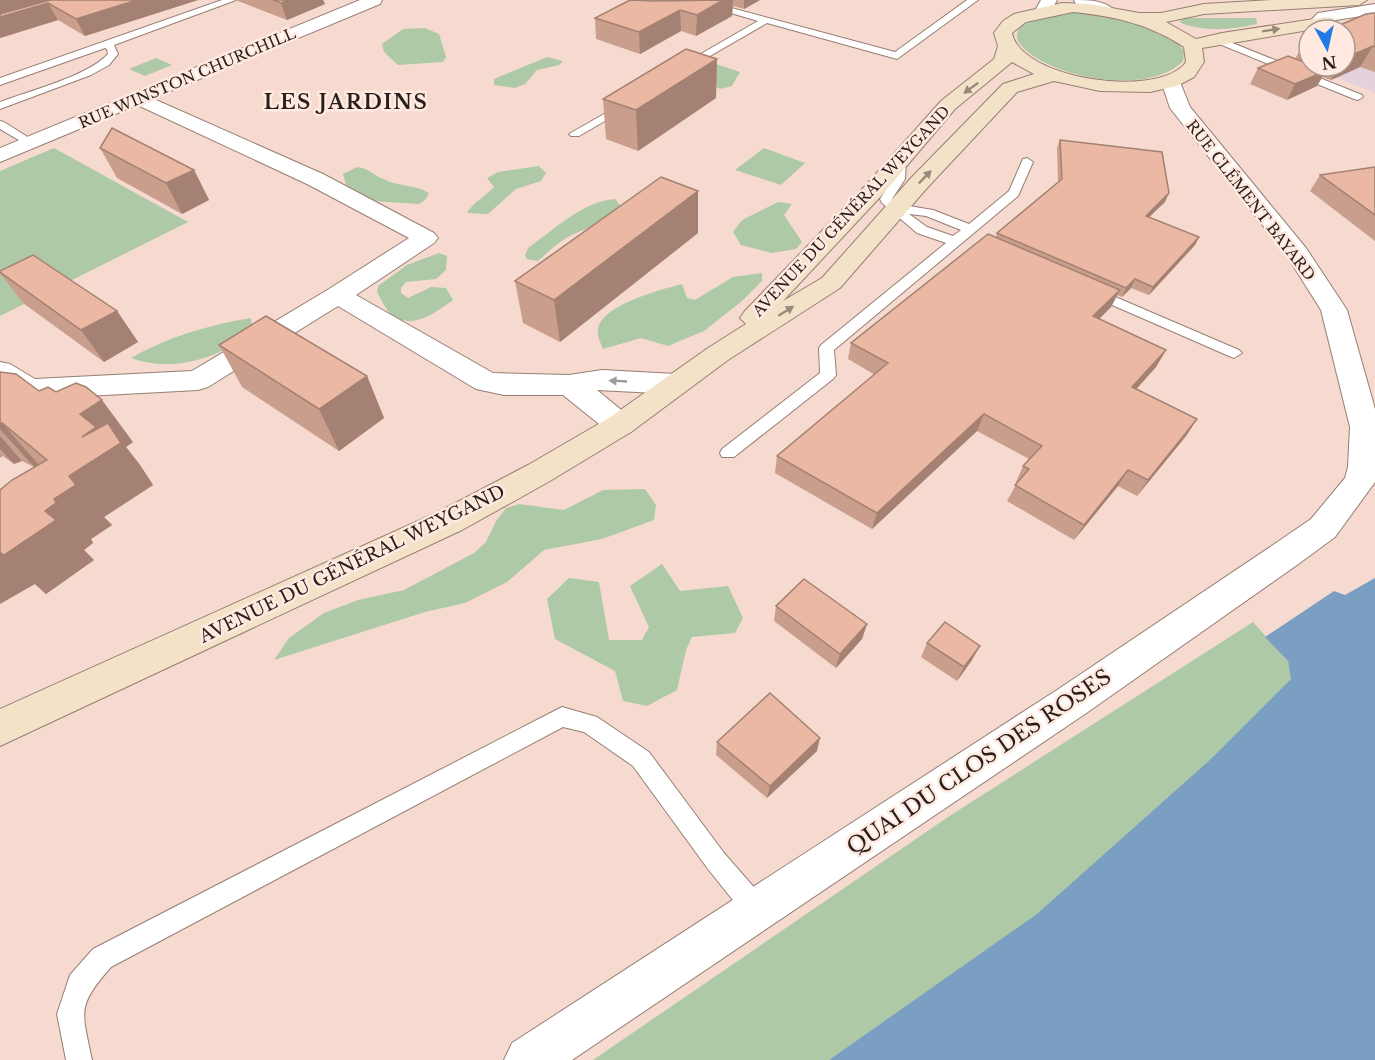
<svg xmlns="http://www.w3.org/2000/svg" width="1375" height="1060" viewBox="0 0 1375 1060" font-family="'Libre Baskerville',serif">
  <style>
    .commercial { fill: #e5d0de }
    .green { fill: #aec9a5 }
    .water { fill: #7b9fc2 }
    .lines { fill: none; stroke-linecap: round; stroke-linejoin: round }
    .service-casing { stroke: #967e74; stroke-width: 2 }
    .minor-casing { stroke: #967e74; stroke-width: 2 }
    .tertiary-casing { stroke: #967e74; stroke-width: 2 }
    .secondary-casing { stroke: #967e74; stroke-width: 2 }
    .service { fill: #fff; fill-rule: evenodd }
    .minor { fill: #fff; fill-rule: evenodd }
    .tertiary { fill: #fff; fill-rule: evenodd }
    .secondary { fill: #f4e2c8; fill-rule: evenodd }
    .wall { fill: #c99e8c }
    .shaded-wall { fill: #a48172 }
    .building { fill: #eab8a3; stroke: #a48172; stroke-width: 1.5 }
    .oneway { fill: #988a7a }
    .oneway2 { fill: #9e9a98 }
    .labels { text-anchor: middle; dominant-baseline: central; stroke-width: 5; stroke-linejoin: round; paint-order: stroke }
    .far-street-label { font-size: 15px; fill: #281e1a; stroke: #ffe9e0 }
    .street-label { font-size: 18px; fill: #281e1a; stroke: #ffe9e0 }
    .far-district-label { font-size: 20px; font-weight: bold; letter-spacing: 1.5px; fill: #281e1a; stroke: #ffe9e0 }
    .near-street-label { font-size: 21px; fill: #281e1a; stroke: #ffe9e0 }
  </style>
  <rect width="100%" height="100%" fill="#f6dacf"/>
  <polygon class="commercial" points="1375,52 1375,93 1328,74 1345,66"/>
  <g class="green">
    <path d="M1085 11 1129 18 1178 42 1184 52 1183 61C1151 94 1067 80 1032 55 984 21 1064 12 1085 11Z"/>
    <path d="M1184 18H1256L1257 24C1233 30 1203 32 1181 23L1180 20Z"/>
    <polygon points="425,28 439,34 446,57 443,62 398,65 384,52 382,44 403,29"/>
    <polygon points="547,57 563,61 559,65 537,70 525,84 515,88 494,85 494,79"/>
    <polygon points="156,58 172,65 145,76 129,69"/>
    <polygon points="713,63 740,72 732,86 720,89 715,86"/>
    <polygon points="54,148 188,222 0,316 0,171"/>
    <polygon points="764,148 805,163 781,185 735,170"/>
    <path d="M539 166 546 173 541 181 516 189 488 214 467 213C473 202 485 197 494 187L487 178 498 172Z"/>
    <path d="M357 167C369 168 373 175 383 179 398 187 415 184 429 193L425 200 419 204 373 201 346 185 343 174Z"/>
    <path d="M615 199 620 205C605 224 587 227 568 237 557 243 547 253 538 261L527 259 525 256 528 248C554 230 583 201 615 199Z"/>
    <polygon points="778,202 792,204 784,215 802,242 796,249 772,253 741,245 733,232 742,220"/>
    <path d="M439 253 447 256 446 270 436 279 406 282 401 288V293L408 298 431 287 446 288 453 300C436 312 414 330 393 316 386 311 381 299 377 292L378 286 407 265Z"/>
    <path d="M762 273V281L742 301 704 331 668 346 641 338 603 349C601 344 597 336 598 330 600 305 663 289 682 284L687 298 695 300 733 277Z"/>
    <path d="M251 318 252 328C225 359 170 373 131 358 167 337 209 325 251 318Z"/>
    <polygon points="645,489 656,505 654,520 602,539 544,550 507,582 465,603 425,612 274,660 289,638 324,613 358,600 404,590 474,553 486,542 496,521 506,508 519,504 564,510 603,490"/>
    <polygon points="662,564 680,591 728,586 743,618 735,633 692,637 686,650 677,690 647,706 623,701 615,671 555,639 547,599 569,578 599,582 609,640 642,640 649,627 630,586"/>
    <polygon points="1253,622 1288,661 1292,679 1250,721 1149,840 829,1060 593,1060 951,815"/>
  </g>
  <polygon class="water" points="1375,578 1375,1060 829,1060 1037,914 1212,758 1291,679 1288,661 1265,637 1334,591 1345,595"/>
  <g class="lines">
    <defs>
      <g id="service">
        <path d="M222 0H236L114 45 118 54 109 65 91 75 0 109V102C29 91 88 76 108 54L107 49 105 48 0 85V78Z"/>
        <polygon points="687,0 702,0 895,52 967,0 978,0 897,59 767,23 684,71 679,68 680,66 758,21"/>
        <polygon points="1215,36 1362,95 1363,97 1358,100 1354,99 1212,41 1210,39"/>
        <polygon points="625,102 630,105 629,107 579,136 571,136 569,134"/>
        <polygon points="0,121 4,122 37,143 35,145 27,145 0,129"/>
        <path d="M900 156 906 160 905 179 892 199 897 204 933 210 969 224 1009 191 1023 159 1027 158 1033 162 1018 196 834 350 836 375 833 379 734 457H722L720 453 722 449 820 373 819 348 821 345 946 243 917 233 882 203 880 199 893 179 894 160ZM909 214 926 216 961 230 953 236 927 227Z"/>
        <polygon points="1092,287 1239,350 1242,353 1234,358 1229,356 1087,294 1085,291"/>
        <path d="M562 707 597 717 649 752 724 853 766 901 769 910 766 919 757 922 748 919 708 869 633 766 584 732 563 727 111 967C76 1007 82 1011 92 1060H66L57 1014 70 975 93 949Z"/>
      </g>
      <g id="minor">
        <polygon points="1375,4 1375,14 1329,21 1317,28 1311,27 1308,23 1318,13"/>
        <polygon points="138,92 323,174 434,233 438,238 434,243 356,295 493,373 569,375 602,370 676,374 686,377 690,384 686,391 676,394 597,390 631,418 635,425 631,432 620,436 609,432 563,395 504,395 476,389 338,306 208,387 198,390 30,399 20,396 0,384 0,362 10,364 35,379 192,371 329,289 409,238 307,184 131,102 128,98 131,94"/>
      </g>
      <g id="tertiary">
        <polygon points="360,0 382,0 380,4 0,162 0,148"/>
        <polygon points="1041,0 1057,0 1050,13 1038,13 1036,9"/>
        <path d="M1074 0C1088 0 1104 0 1114 10L1112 14H1100L1076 4Z"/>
        <polygon points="1171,75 1178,77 1190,107 1306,248 1347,310 1375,409 1375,482 1335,537 1297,565 1085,714 572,1060 504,1060 512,1043 1057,690 1273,545 1311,519 1345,478 1348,467 1350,427 1321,310 1287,256 1170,108 1161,81 1164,77"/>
      </g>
      <path id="secondary" d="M1272 0H1367L1359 5 1204 14 1166 22 1196 39 1222 33 1327 17 1333 18 1336 22 1333 26 1327 27 1202 48 1204 62 1194 77 1177 86 1150 92 1100 91 1054 81 1017 92 927 188 840 288 728 360 631 432 550 481 462 530 0 746V709L438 512 528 465 609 418 708 348 746 324 740 318 744 312 866 185 941 101 994 59 998 46 994 33 1003 21 1014 14 1062 3 1090 4 1139 13H1161L1204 4ZM1073 12C1114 16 1149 24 1184 47L1186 62C1159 100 1020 79 1012 33L1026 22ZM1012 62 1034 74 1003 84 911 178 822 278 783 301 882 195 955 109Z"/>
    </defs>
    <use href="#service" class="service-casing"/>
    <use href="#minor" class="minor-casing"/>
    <use href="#tertiary" class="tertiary-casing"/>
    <use href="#secondary" class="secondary-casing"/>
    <use href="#service" class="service"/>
    <use href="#minor" class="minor"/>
    <use href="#tertiary" class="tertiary"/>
    <use href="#secondary" class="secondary"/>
  </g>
  <g class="wall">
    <polygon points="0,0 198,0 85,36 58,20 0,38"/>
    <polygon points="237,0 323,0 325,4 287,20 238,1"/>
    <polygon points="654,0 760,0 744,9 733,6 732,16 696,36 681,31 640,54 596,39 595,18"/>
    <polygon points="1375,13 1375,72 1360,67 1331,80 1322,77 1317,86 1287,100 1250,84 1258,68 1295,59 1306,40 1309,38 1309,66 1345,66"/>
    <polygon points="717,59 716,98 638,151 606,139 603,99"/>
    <polygon points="1060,140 1165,202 1149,217 1199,237 1195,245 1149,295 1131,288 1122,297 1117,295 1111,307 1099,319 1166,350 1156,367 1136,389 1197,419 1186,436 1137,496 1118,486 1074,540 1007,501 1017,483 1016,482 1023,466 1029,459 977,431 872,529 775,473 777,456 875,375 848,359 851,343 996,237 997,233 1058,182 1057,148"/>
    <polygon points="100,148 194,170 209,200 182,214 117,178"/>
    <polygon points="1375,167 1375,241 1310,191 1320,175"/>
    <polygon points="698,233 560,342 523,323 515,281"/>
    <polygon points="0,271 117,311 138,342 104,362 23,303 0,273"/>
    <polygon points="219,345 367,376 384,418 339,451 242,387"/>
    <polygon points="0,372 39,391 133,442 126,447 140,465 153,485 104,517 112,525 91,539 93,543 84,550 94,560 46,594 35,584 34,467 22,461 14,464 3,456 0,458"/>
    <polygon points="776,606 867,624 862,639 836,668 774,621"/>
    <polygon points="927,643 972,660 957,681 921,657"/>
    <polygon points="717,742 817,751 767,798 716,755"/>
  </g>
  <g class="shaded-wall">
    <polygon points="0,0 63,0 48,3 58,20 0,38"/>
    <polygon points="137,0 198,0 85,36 76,19"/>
    <polygon points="288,0 323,0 325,4 287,20 281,3"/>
    <polygon points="723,0 733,0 732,16 696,36 697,15"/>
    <polygon points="744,0 760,0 744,9"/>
    <polygon points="680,10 681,31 640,54 639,32"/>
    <polygon points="1373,46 1360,67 1331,80 1339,66 1345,66 1345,58"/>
    <polygon points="717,59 716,98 638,151 636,110"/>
    <polygon points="1326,71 1317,86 1287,100 1295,84"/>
    <polygon points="194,170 209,200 182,214 166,183"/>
    <polygon points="698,191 698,233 560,342 554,300"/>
    <polygon points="1169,193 1165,202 1142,224 1146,216"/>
    <polygon points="1199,237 1195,245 1149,295 1153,287"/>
    <polygon points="1135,279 1131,288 1122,297 1126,288"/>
    <polygon points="1120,290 1111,307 1085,333 1093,316"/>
    <polygon points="117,311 138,342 104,362 81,330"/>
    <polygon points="1166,350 1156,367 1123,404 1132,387"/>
    <polygon points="367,376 384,418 339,451 319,409"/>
    <polygon points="102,400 133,442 126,447 140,465 153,485 104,517 112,525 91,539 93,543 84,550 94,560 46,594 35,584 0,604 0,551 45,511 54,499 69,476 82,437 80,414"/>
    <polygon points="984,414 977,431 872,529 877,513"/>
    <polygon points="1197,419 1186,436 1137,496 1148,480"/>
    <polygon points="2,423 39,465 35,468 0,429 0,424"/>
    <polygon points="0,436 22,461 14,464 0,449"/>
    <polygon points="1128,470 1118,486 1074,540 1084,525"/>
    <polygon points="867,624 862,639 836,668 840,654"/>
    <polygon points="980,646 972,660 957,681 964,667"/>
    <polygon points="820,738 817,751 767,798 770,786"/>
  </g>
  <g class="building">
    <polygon points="50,0 137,0 76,19 48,3 0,17 0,14"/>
    <polygon points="273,0 288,0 281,3"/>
    <polygon points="630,0 653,1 723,0 697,15 680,10 639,32 595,18"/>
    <polygon points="1373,13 1375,13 1375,47 1373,46 1345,58 1345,30 1328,30 1366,14"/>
    <polygon points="686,49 717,59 636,110 603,99"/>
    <polygon points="1288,56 1309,64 1309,66 1314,66 1326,71 1295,84 1258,68"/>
    <polygon points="112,128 194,170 166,183 100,148"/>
    <polygon points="1060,140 1162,152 1169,193 1146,216 1199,237 1153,287 1135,279 1126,288 997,233 1062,179"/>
    <polygon points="1375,167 1375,215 1320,175"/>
    <polygon points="661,177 698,191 554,300 515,281"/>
    <polygon points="988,234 1120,290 1093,316 1166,350 1132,387 1197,419 1148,480 1128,470 1084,525 1015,485 1029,469 1023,466 1042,446 984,414 877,513 777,456 888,363 851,343"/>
    <polygon points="33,255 117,311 81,330 0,272 0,271"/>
    <polygon points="266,316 367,376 319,409 219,345"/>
    <polygon points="0,372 16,374 39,391 48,387 56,392 76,383 86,387 102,400 80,414 96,427 82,437 108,423 121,443 69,476 76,485 54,499 56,503 45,511 56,520 4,555 0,552 0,490 12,480 47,460 2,423 0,424"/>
    <polygon points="804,579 867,624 840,654 776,606"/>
    <polygon points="945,622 980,646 964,667 927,643"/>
    <polygon points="770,693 820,738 770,786 717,742"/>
  </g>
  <defs><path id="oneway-solid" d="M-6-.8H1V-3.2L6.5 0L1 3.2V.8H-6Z" transform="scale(1.5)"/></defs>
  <g class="oneway">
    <use href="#oneway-solid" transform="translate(1271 30) rotate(-9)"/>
    <use href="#oneway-solid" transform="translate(971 88) rotate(144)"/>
    <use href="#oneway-solid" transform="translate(925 177) rotate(-46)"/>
    <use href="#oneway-solid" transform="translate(786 311) rotate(-32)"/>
  </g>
  <use class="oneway2" href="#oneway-solid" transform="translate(618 381) rotate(-177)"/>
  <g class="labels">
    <g class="far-street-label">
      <text transform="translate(187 78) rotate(-23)">RUE WINSTON CHURCHILL</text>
      <text transform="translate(1251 200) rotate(52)">RUE CLÉMENT BAYARD</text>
      <text transform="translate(851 211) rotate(-47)">AVENUE DU GÉNÉRAL WEYGAND</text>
    </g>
    <g class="street-label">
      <text transform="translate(352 564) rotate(-26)">AVENUE DU GÉNÉRAL WEYGAND</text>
    </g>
    <g class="far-district-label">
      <text x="346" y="102">LES JARDINS</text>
    </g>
    <g class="near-street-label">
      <text transform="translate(979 762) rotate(-34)">QUAI DU CLOS DES ROSES</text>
    </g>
  </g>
  <g transform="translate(1327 48) rotate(172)"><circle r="28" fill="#ffe9e0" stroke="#a99891" stroke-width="1.5"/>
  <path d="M0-4.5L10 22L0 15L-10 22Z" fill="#207be4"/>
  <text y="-9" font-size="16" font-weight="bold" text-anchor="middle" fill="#281e1a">N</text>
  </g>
</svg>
